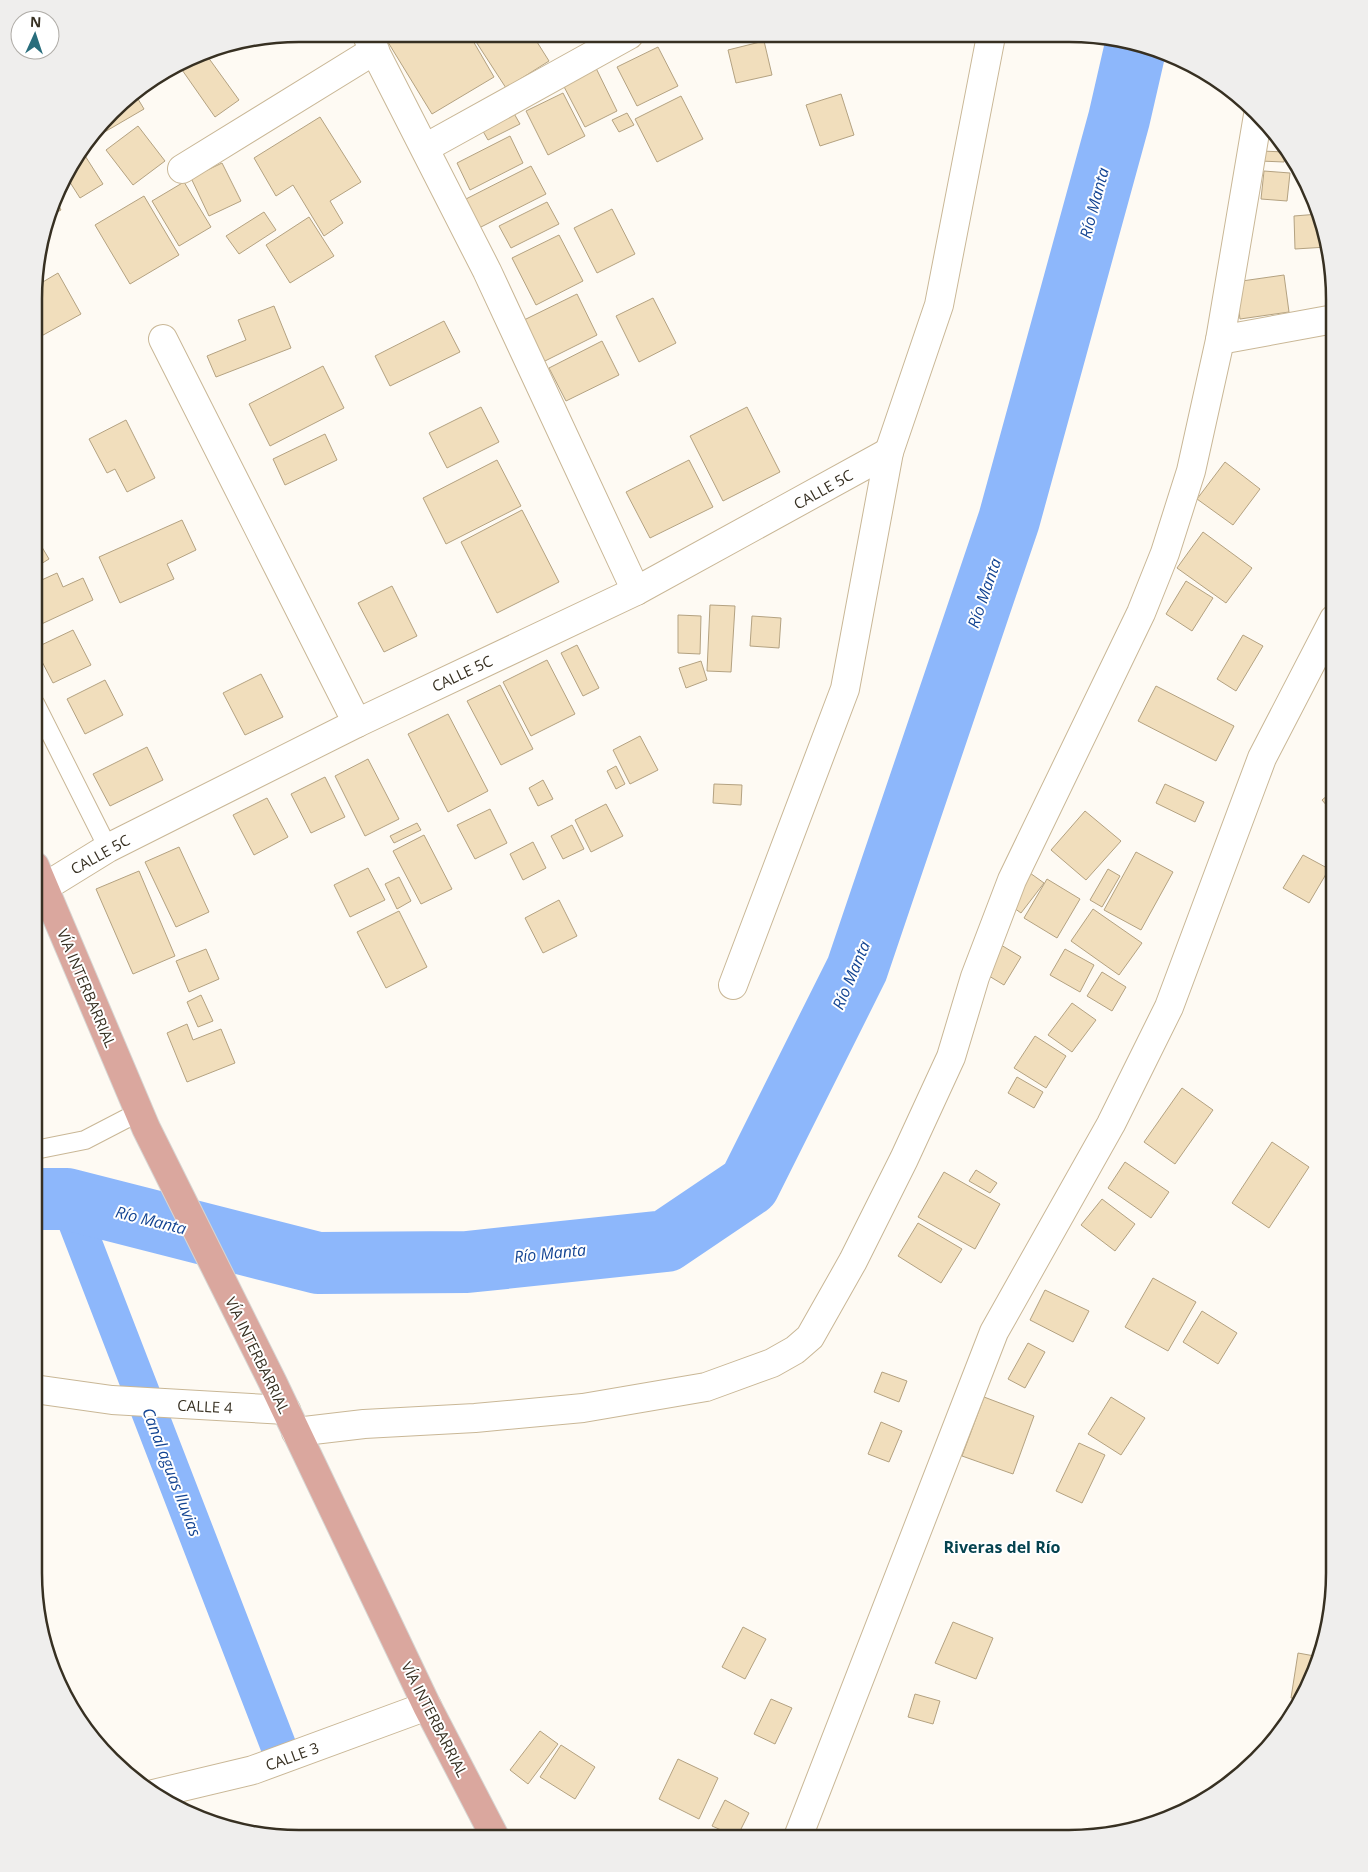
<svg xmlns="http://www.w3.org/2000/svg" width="1368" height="1872" viewBox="0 0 1368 1872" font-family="'Open Sans',sans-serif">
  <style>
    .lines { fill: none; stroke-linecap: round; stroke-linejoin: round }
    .canal { stroke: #8db7fb; stroke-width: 36 }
    .river { stroke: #8db7fb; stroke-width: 62 }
    .building { fill: #f1debc; stroke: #b4a281 }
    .lane-casing { stroke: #c9b796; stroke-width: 20 }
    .street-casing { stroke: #c9b796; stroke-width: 30 }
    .primary-casing { stroke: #d7d6d3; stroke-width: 30 }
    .lane { stroke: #fff; stroke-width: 18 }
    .street { stroke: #fff; stroke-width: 28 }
    .primary { stroke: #daa79e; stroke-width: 28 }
    .labels { text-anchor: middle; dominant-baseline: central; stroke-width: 4; stroke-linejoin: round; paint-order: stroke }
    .street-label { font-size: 15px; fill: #373022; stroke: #fff }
    .water-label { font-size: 16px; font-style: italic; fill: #144593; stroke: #fff }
    .neighbourhood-label { font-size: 16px; font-weight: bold; fill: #05434f; stroke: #fff }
    .rim { fill: none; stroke: #373022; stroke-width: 2.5 }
  </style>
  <rect width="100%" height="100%" fill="#fefaf3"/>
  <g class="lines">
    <polyline class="canal" points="67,1199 278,1745"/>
    <polyline class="river" points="34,1199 67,1199 318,1263 467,1262 666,1241 749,1185 857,969 1009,520 1119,119 1136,45"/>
  </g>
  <g class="building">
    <polygon points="383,34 469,34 494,77 432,114"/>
    <polygon points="471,34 532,34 549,61 506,88"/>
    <polygon points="764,41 772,75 736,83 728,50"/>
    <polygon points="658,47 678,86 637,106 617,67"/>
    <polygon points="205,53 239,100 215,117 180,67"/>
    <polygon points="593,62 617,111 585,127 560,79"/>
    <polygon points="563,93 585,136 548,155 526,111"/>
    <polygon points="135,94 144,109 96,137 95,135 124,99"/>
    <polygon points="841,94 854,135 820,146 806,105"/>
    <polygon points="681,96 703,139 657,162 635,119"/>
    <polygon points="512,110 520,124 488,140 480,126"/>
    <polygon points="627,113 634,125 619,132 612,120"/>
    <polygon points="320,117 361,182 330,201 343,223 324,236 293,185 276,196 254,158"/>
    <polygon points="138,126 165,161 133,185 106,150"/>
    <polygon points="510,136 523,163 470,190 457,163"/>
    <polygon points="82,151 103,184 80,198 66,176 69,167"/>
    <polygon points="1261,151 1285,152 1284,162 1260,161"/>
    <polygon points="222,163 241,201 209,216 191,178"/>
    <polygon points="531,166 546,194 479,228 464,200"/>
    <polygon points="1264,171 1290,173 1287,201 1261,199"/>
    <polygon points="184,182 211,227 179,246 152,201"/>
    <polygon points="144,196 179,255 130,284 95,225"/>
    <polygon points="57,202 61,210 53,214"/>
    <polygon points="547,202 559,224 511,248 499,226"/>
    <polygon points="612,209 635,254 597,273 574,228"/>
    <polygon points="264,212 276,230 239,254 226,236"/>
    <polygon points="1319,214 1325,231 1327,247 1295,249 1294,216"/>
    <polygon points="309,217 334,256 290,283 266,245"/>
    <polygon points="559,235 583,281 536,305 512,258"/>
    <polygon points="58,273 81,314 36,339 36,286"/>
    <polygon points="1284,275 1289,312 1240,319 1235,282"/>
    <polygon points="577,294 597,335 543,362 522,321"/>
    <polygon points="653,298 676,343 639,362 616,316"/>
    <polygon points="274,306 291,348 216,377 207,356 246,340 238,320"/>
    <polygon points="444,321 460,352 390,386 375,356"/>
    <polygon points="602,341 619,375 566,401 549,368"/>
    <polygon points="323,366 344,408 270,446 249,404"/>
    <polygon points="481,407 499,442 447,468 429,433"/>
    <polygon points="747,407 780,472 723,501 690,436"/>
    <polygon points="126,420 155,478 127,492 115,469 107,473 89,439"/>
    <polygon points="325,434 337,460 285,485 273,459"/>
    <polygon points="497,460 521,506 446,544 423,498"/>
    <polygon points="689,460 713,507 650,538 626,492"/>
    <polygon points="1225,462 1260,489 1233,525 1197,499"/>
    <polygon points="522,510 559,582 497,613 461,542"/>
    <polygon points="182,520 196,550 167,564 174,579 120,603 99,557"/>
    <polygon points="1203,532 1252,568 1226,603 1177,568"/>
    <polygon points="36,537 49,559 36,567"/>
    <polygon points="57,573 63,587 83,578 93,600 35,627 35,583"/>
    <polygon points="1186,581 1213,598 1192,631 1166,614"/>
    <polygon points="392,586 417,636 384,652 358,603"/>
    <polygon points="710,605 735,606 731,672 707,671"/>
    <polygon points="678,615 701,616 700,654 678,653"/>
    <polygon points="752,616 781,618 779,648 750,646"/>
    <polygon points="73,630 91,665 53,683 35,648"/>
    <polygon points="1243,635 1263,646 1236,691 1217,679"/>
    <polygon points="577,645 599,688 583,696 561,653"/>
    <polygon points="547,660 575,714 531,736 503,682"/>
    <polygon points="701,661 707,680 686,688 679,668"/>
    <polygon points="261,674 283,717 245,735 223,693"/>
    <polygon points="105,680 123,715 85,734 67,699"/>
    <polygon points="500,685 533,749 501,765 467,701"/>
    <polygon points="1156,686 1234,726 1216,761 1138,721"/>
    <polygon points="448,714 488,791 448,812 408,734"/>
    <polygon points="640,736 658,770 630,784 613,750"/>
    <polygon points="147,747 163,780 110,806 93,774"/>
    <polygon points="368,759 399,819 365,836 335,776"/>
    <polygon points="616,766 625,784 616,789 607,771"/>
    <polygon points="1334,774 1334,786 1328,783"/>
    <polygon points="325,777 345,817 311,833 291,794"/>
    <polygon points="543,780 553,799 538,806 529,788"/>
    <polygon points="714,784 742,785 741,805 713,803"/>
    <polygon points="1165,784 1204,802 1195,822 1156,803"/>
    <polygon points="1334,790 1334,814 1322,800"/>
    <polygon points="267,798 288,837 254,855 233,815"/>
    <polygon points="606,804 623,836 591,852 575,820"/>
    <polygon points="490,809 507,843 475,859 457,825"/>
    <polygon points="1085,811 1121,841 1086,880 1051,850"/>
    <polygon points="417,823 421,830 394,843 390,836"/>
    <polygon points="572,825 584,849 563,859 551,836"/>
    <polygon points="424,835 452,889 421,904 393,851"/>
    <polygon points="533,842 546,868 523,880 510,854"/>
    <polygon points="179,847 209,912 176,927 145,862"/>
    <polygon points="1136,852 1173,872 1141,930 1104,910"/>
    <polygon points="1303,855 1329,869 1309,903 1283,888"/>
    <polygon points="368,868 385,900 350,917 334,885"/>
    <polygon points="1108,869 1120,876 1102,907 1090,900"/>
    <polygon points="139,871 175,956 133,974 96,889"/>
    <polygon points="1030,873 1044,883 1021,913 1007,903"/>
    <polygon points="399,877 411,901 397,909 385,884"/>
    <polygon points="1047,879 1080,899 1057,938 1024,918"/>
    <polygon points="559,900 577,936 543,953 525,918"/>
    <polygon points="1093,909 1142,943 1119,975 1071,941"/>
    <polygon points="399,911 427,967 386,988 357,932"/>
    <polygon points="996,942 1021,957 1004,985 979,970"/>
    <polygon points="206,949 219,979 189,992 176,961"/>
    <polygon points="1065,949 1094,965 1080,992 1050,975"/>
    <polygon points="1102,972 1126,987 1112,1011 1087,996"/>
    <polygon points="201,995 213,1021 198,1027 187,1002"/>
    <polygon points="1072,1003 1096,1020 1072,1052 1048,1035"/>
    <polygon points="187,1024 193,1040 221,1029 235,1063 187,1082 167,1033"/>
    <polygon points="1035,1036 1066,1056 1046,1088 1014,1068"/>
    <polygon points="1017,1077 1043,1092 1034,1108 1008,1093"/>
    <polygon points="1182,1088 1213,1110 1175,1164 1144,1142"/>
    <polygon points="1272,1142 1309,1167 1269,1228 1232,1203"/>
    <polygon points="1125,1162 1169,1192 1151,1218 1108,1188"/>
    <polygon points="976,1170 997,1183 990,1193 969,1181"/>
    <polygon points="944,1172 1000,1204 975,1249 918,1217"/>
    <polygon points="1102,1199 1135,1224 1115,1251 1081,1225"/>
    <polygon points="918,1223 962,1249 941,1283 898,1256"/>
    <polygon points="1153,1278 1196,1302 1168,1351 1125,1327"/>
    <polygon points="1045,1290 1089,1311 1073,1342 1030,1320"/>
    <polygon points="1202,1311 1237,1333 1218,1364 1183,1342"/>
    <polygon points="1028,1343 1045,1352 1025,1388 1008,1379"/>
    <polygon points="882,1372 907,1381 899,1402 874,1392"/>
    <polygon points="984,1397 1034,1416 1013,1474 962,1456"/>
    <polygon points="1111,1397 1145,1418 1121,1455 1088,1434"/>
    <polygon points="881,1422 902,1431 889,1462 868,1454"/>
    <polygon points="1079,1443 1105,1455 1082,1503 1056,1491"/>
    <polygon points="953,1622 993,1638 976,1679 935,1663"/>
    <polygon points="743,1627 766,1639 745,1679 722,1667"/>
    <polygon points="1298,1653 1320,1657 1300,1699 1291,1698"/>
    <polygon points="915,1694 940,1701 933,1724 908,1717"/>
    <polygon points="771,1699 792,1708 775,1744 754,1734"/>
    <polygon points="540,1731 558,1744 528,1784 510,1770"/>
    <polygon points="561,1745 595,1767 575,1799 540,1777"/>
    <polygon points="678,1759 718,1778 699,1819 659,1799"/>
    <polygon points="725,1800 749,1813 737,1837 712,1826"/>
  </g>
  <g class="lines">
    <defs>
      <g id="lane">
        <polyline points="35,703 108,848"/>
        <polyline points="35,1150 85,1140 139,1112"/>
      </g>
      <g id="street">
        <polyline points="366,34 487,271 636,591"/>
        <polyline points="1258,115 1220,340 1334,319"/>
        <polyline points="425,148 629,35"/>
        <polyline points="182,169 375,50"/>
        <polyline points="163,339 357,723"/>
        <polyline points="35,893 108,848 357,723 636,591 889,452"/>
        <polyline points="733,985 845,689 889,452 939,305 991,36"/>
        <polyline points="34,1389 112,1400 286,1410"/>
        <polyline points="296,1432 364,1424 475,1418 583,1408 706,1387 772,1363 795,1350 810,1337 853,1261 904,1159 951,1057 975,977 1012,880 1141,613 1165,553 1191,471 1220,340"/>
        <polyline points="153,1794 253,1770 427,1706"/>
        <polyline points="798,1837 994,1332 1111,1124 1169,1007 1262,758 1334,619"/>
      </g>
      <polyline id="primary" points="35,866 146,1128 273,1383 427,1706 495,1837"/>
    </defs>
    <use href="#lane" class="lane-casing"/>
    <use href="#street" class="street-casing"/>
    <use href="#primary" class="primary-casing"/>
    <use href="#lane" class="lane"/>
    <use href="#street" class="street"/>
    <use href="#primary" class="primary"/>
  </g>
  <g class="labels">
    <g class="street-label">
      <text transform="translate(823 489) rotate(-29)">CALLE 5C</text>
      <text transform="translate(462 673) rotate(-25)">CALLE 5C</text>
      <text transform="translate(100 854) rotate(-29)">CALLE 5C</text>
      <text transform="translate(87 988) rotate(67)">VÍA INTERBARRIAL</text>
      <text transform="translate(258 1355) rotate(64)">VÍA INTERBARRIAL</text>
      <text transform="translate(205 1406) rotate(3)">CALLE 4</text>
      <text transform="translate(435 1719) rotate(63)">VÍA INTERBARRIAL</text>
      <text transform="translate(292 1756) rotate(-20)">CALLE 3</text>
    </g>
    <g class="water-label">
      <text transform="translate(1094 203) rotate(-75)">Río Manta</text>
      <text transform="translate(984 593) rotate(-71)">Río Manta</text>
      <text transform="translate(851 975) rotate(-67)">Río Manta</text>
      <text transform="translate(151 1220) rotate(14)">Río Manta</text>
      <text transform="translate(550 1253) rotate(-6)">Río Manta</text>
      <text transform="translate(172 1472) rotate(69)">Canal aguas lluvias</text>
    </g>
    <g class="neighbourhood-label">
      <text x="1002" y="1547">Riveras del Río</text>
    </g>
  </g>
  <path d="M0 0H1368V1872H0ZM299 42H1069A257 257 0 0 1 1326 299V1573A257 257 0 0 1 1069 1830H299A257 257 0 0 1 42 1573V299A257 257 0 0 1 299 42Z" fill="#efeeed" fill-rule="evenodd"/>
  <path class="rim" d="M299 42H1069A257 257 0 0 1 1326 299V1573A257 257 0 0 1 1069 1830H299A257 257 0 0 1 42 1573V299A257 257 0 0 1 299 42Z"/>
  <g transform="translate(35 35) rotate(3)"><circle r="24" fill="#ffffff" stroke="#afaca7"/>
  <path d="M0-4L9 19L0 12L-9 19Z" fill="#286d7c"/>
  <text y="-8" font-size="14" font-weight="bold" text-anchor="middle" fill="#373022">N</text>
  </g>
</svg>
